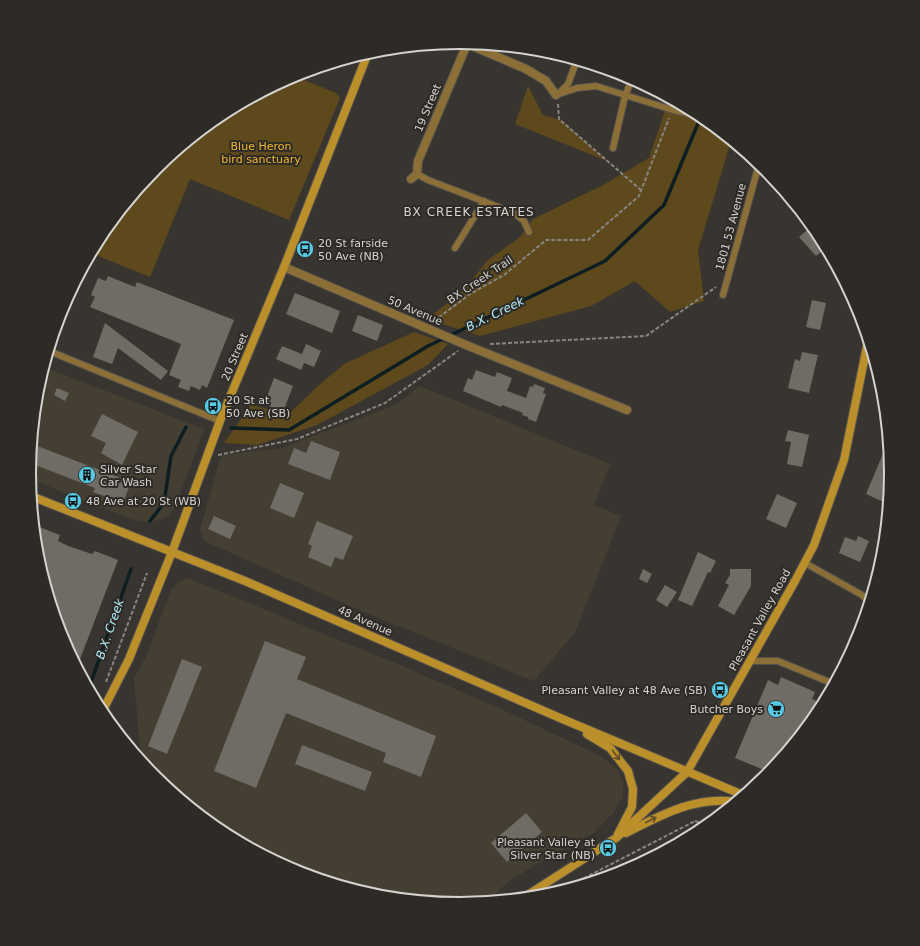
<svg xmlns="http://www.w3.org/2000/svg" width="920" height="946" viewBox="0 0 920 946" font-family="'DejaVu Sans',sans-serif">
  <style>
    .built { fill: #453f33 }
    .green { fill: #5e491c }
    .lines { fill: none; stroke-linecap: round; stroke-linejoin: round }
    .stream { stroke: #0d1e22; stroke-width: 3.5 }
    .building { fill: #6f6c65 }
    .lane-casing { stroke: #54514d; stroke-width: 8 }
    .street-casing { stroke: #54514d; stroke-width: 10 }
    .secondary-casing { stroke: #54514d; stroke-width: 10 }
    .path { stroke: #888581; stroke-width: 2; stroke-dasharray: 4 2; stroke-linecap: butt }
    .lane { stroke: #8b6f37; stroke-width: 6 }
    .street { stroke: #8b6f37; stroke-width: 8 }
    .secondary { stroke: #bb8f29; stroke-width: 8 }
    .oneway { stroke: #5f4e27 }
    .labels { text-anchor: middle; dominant-baseline: central; stroke-width: 4; stroke-linejoin: round; paint-order: stroke }
    .street-label { font-size: 11px; fill: #d5d3d0; stroke: #2e2b26 }
    .park-label { font-size: 11px; fill: #efb630; stroke: #2e2b26 }
    .poi-label { font-size: 11px; fill: #d5d3d0; stroke: #2e2b26; text-anchor: start }
    .neighbourhood-label { font-size: 12px; letter-spacing: 1px; fill: #d5d3d0; stroke: #2e2b26 }
    .water-label { font-size: 12px; font-style: italic; fill: #b1eaf9; stroke: #2e2b26 }
    .rim { fill: none; stroke: #d5d3d0; stroke-width: 2 }
  </style>
  <rect width="100%" height="100%" fill="#383530"/>
  <g class="built">
    <polygon points="44,367 204,429 187,476 174,508 169,516 150,523 130,519 30,479 37,389"/>
    <polygon points="420,386 610,464 594,505 621,516 575,632 534,681 366,613 204,541 200,529 221,455 281,448 383,410 401,401"/>
    <polygon points="187,578 400,665 510,713 602,757 618,770 623,783 623,797 613,813 594,833 564,848 509,881 488,901 460,904 376,896 295,871 220,831 155,778 141,760 134,678 147,655 170,592 178,582"/>
  </g>
  <g class="green">
    <polygon points="294,76 336,93 340,98 289,220 190,179 150,277 91,253 102,233 155,168 221,115"/>
    <polygon points="528,86 543,115 561,120 607,161 515,124"/>
    <polygon points="669,99 700,115 731,141 698,250 704,301 670,312 635,281 591,306 480,336 427,319 463,291 488,260 520,237 533,219 603,185 649,158"/>
    <polygon points="414,332 448,344 428,365 317,425 257,445 224,443 251,405 289,414 318,386 344,364"/>
  </g>
  <g class="lines">
    <g class="stream">
      <polyline points="231,428 289,430 428,346 605,261 664,205 699,121"/>
      <polyline points="150,521 164,503 171,456 186,427"/>
      <polyline points="89,688 131,569"/>
    </g>
  </g>
  <g class="building">
    <polygon points="812,226 826,248 816,256 799,237"/>
    <polygon points="108,276 135,287 137,282 234,320 207,388 202,385 200,390 191,386 189,391 178,387 181,380 169,375 181,344 90,307 95,297 91,295 98,278 106,281"/>
    <polygon points="295,293 340,311 332,333 286,314"/>
    <polygon points="812,300 826,303 820,330 806,327"/>
    <polygon points="358,315 383,325 377,341 352,331"/>
    <polygon points="105,323 168,371 161,380 118,348 112,364 93,357"/>
    <polygon points="306,344 321,351 314,367 304,363 301,370 276,359 282,346 302,354"/>
    <polygon points="802,352 818,355 809,393 788,388 795,359 800,361"/>
    <polygon points="476,370 495,377 497,372 512,378 507,391 526,398 530,386 533,387 534,384 545,388 543,393 546,394 536,422 528,419 528,417 522,415 523,413 502,405 501,407 463,391 468,378 472,380"/>
    <polygon points="274,378 293,386 283,412 264,404"/>
    <polygon points="57,388 69,393 65,401 54,395"/>
    <polygon points="102,414 138,432 122,465 101,453 106,443 91,436"/>
    <polygon points="788,430 809,435 802,467 787,464 791,442 785,441"/>
    <polygon points="311,441 340,452 330,480 288,464 294,448 306,453"/>
    <polygon points="888,442 891,470 886,483 890,485 888,504 866,494"/>
    <polygon points="32,444 131,482 123,503 93,492 95,488 30,463"/>
    <polygon points="280,483 304,493 294,518 270,508"/>
    <polygon points="777,494 797,503 786,528 766,519"/>
    <polygon points="214,516 236,526 230,539 208,529"/>
    <polygon points="317,521 353,536 343,560 335,557 331,567 308,557 312,546 308,544"/>
    <polygon points="34,525 60,535 58,541 68,546 92,554 95,551 118,560 77,667 62,638 37,557"/>
    <polygon points="858,536 869,541 860,562 839,553 845,537 856,541"/>
    <polygon points="698,552 716,561 710,573 708,572 692,606 678,600"/>
    <polygon points="643,569 652,574 647,583 639,579"/>
    <polygon points="730,569 751,569 751,586 734,615 718,606 729,585 725,583 730,575"/>
    <polygon points="665,585 677,592 667,607 656,600"/>
    <polygon points="265,641 306,657 297,679 436,736 421,777 383,762 386,753 286,713 256,788 214,771"/>
    <polygon points="182,659 202,667 167,754 148,746"/>
    <polygon points="781,677 815,692 812,699 823,704 818,713 769,772 735,758 768,680 778,685"/>
    <polygon points="302,745 372,772 365,791 295,764"/>
    <polygon points="526,813 542,832 507,862 491,843"/>
  </g>
  <g class="lines">
    <defs>
      <g id="lane">
        <polyline points="558,94 568,84 577,60"/>
        <polyline points="556,95 577,88 596,86 673,110 701,116"/>
        <polyline points="613,148 625,96 632,79"/>
        <polyline points="417,174 428,180 514,213 524,221 529,232"/>
        <polyline points="455,248 484,201"/>
        <polyline points="723,295 759,164"/>
        <polyline points="49,351 220,421"/>
        <polyline points="805,563 862,595 869,602"/>
        <polyline points="750,661 778,661 834,684"/>
      </g>
      <g id="street">
        <polyline points="463,42 526,69 546,81 556,95"/>
        <polyline points="411,179 417,174 418,161 467,44"/>
        <polyline points="284,267 466,345 627,410"/>
      </g>
      <g id="secondary">
        <polyline points="31,496 245,581 560,718 743,795"/>
        <polyline points="102,712 129,659 172,552 220,421 284,267 368,53"/>
        <polyline points="587,734 610,748 628,771 633,789 632,807 618,834"/>
        <path d="M626 833C659 816 697 795 736 802"/>
        <polyline points="523,898 616,838 687,772 795,581 814,545 844,460 868,341"/>
      </g>
    </defs>
    <use href="#lane" class="lane-casing"/>
    <use href="#street" class="street-casing"/>
    <use href="#secondary" class="secondary-casing"/>
    <g class="path">
      <polyline points="558,104 559,119 642,191"/>
      <polyline points="434,321 470,294 504,275 546,240 588,240 639,196 669,118"/>
      <polyline points="490,344 646,336 716,287"/>
      <polyline points="218,455 297,439 385,403 458,351"/>
      <polyline points="106,682 147,573"/>
      <polyline points="695,821 708,825"/>
      <polyline points="557,892 695,821"/>
    </g>
    <use href="#lane" class="lane"/>
    <use href="#street" class="street"/>
    <use href="#secondary" class="secondary"/>
  </g>
  <defs><path id="oneway-shaft" d="M-6 0H5M1.5-3L5.5 0L1.5 3" fill="none" stroke-width="1.6" stroke-linecap="round" stroke-linejoin="round"/></defs>
  <g class="oneway">
    <use href="#oneway-shaft" transform="translate(616 755) rotate(53)"/>
    <use href="#oneway-shaft" transform="translate(651 820) rotate(-27)"/>
  </g>
  <defs>
    <symbol id="bus-disc" viewBox="-11 -11 22 22"><circle r="9.5" fill="#58c9e3" stroke="#2e2b26"/><path d="M-5-6H5V4H4V6H2V4H-2V6H-4V4H-5ZM-3.5-4V0h7V-4ZM-3.5 1.2v1.5H-2V1.2ZM2 1.2v1.5H3.5V1.2Z" fill="#111"/></symbol>
    <symbol id="building-disc" viewBox="-11 -11 22 22"><circle r="9.5" fill="#58c9e3" stroke="#2e2b26"/><path d="M-4-6H4V6H1V3H-1V6H-4ZM-2.5-4.3h1.7v1.8h-1.7ZM.8-4.3h1.7v1.8H.8ZM-2.5-1h1.7V.8h-1.7ZM.8-1h1.7V.8H.8Z" fill="#111"/></symbol>
    <symbol id="supermarket-disc" viewBox="-11 -11 22 22"><circle r="9.5" fill="#58c9e3" stroke="#2e2b26"/><path d="M-6-5.5h2.5l.6 2H6L4.5 2H-2.5L-4.4-4H-6ZM-1.5 3.2a1.3 1.3 0 1 0 .1 0ZM3 3.2a1.3 1.3 0 1 0 .1 0Z" fill="#111"/></symbol>
  </defs>
  <g fill-rule="evenodd">
    <use href="#bus-disc" x="295" y="239" width="20" height="20"/>
    <use href="#bus-disc" x="203" y="396" width="20" height="20"/>
    <use href="#building-disc" x="77" y="465" width="20" height="20"/>
    <use href="#bus-disc" x="63" y="491" width="20" height="20"/>
    <use href="#bus-disc" x="710" y="680" width="20" height="20"/>
    <use href="#supermarket-disc" x="766" y="699" width="20" height="20"/>
    <use href="#bus-disc" x="598" y="838" width="20" height="20"/>
  </g>
  <g class="labels">
    <g class="street-label">
      <text transform="translate(428 108) rotate(-67)">19 Street</text>
      <text transform="translate(731 227) rotate(-75)">1801 53 Avenue</text>
      <text transform="translate(480 280) rotate(-34)">BX Creek Trail</text>
      <text transform="translate(415 311) rotate(23)">50 Avenue</text>
      <text transform="translate(235 357) rotate(-67)">20 Street</text>
      <text transform="translate(760 620) rotate(-61)">Pleasant Valley Road</text>
      <text transform="translate(365 621) rotate(24)">48 Avenue</text>
    </g>
    <g class="park-label">
      <text x="261" y="146">Blue Heron<tspan x="261" dy="13">bird sanctuary</tspan></text>
    </g>
    <g class="poi-label">
      <text x="318" y="243">20 St farside<tspan x="318" dy="13">50 Ave (NB)</tspan></text>
      <text x="226" y="400">20 St at<tspan x="226" dy="13">50 Ave (SB)</tspan></text>
      <text x="100" y="469">Silver Star<tspan x="100" dy="13">Car Wash</tspan></text>
      <text x="86" y="501">48 Ave at 20 St (WB)</text>
      <text x="707" y="690" text-anchor="end">Pleasant Valley at 48 Ave (SB)</text>
      <text x="763" y="709" text-anchor="end">Butcher Boys</text>
      <text x="595" y="842" text-anchor="end">Pleasant Valley at<tspan x="595" dy="13">Silver Star (NB)</tspan></text>
    </g>
    <g class="neighbourhood-label">
      <text x="469" y="212">BX CREEK ESTATES</text>
    </g>
    <g class="water-label">
      <text transform="translate(495 314) rotate(-26)">B.X. Creek</text>
      <text transform="translate(110 629) rotate(-71)">B.X. Creek</text>
    </g>
  </g>
  <path d="M0 0H920V946H0ZM36 473a424 424 0 1 1 848 0a424 424 0 1 1-848 0Z" fill="#2e2b26" fill-rule="evenodd"/>
  <path class="rim" d="M36 473a424 424 0 1 1 848 0a424 424 0 1 1-848 0Z"/>
</svg>
